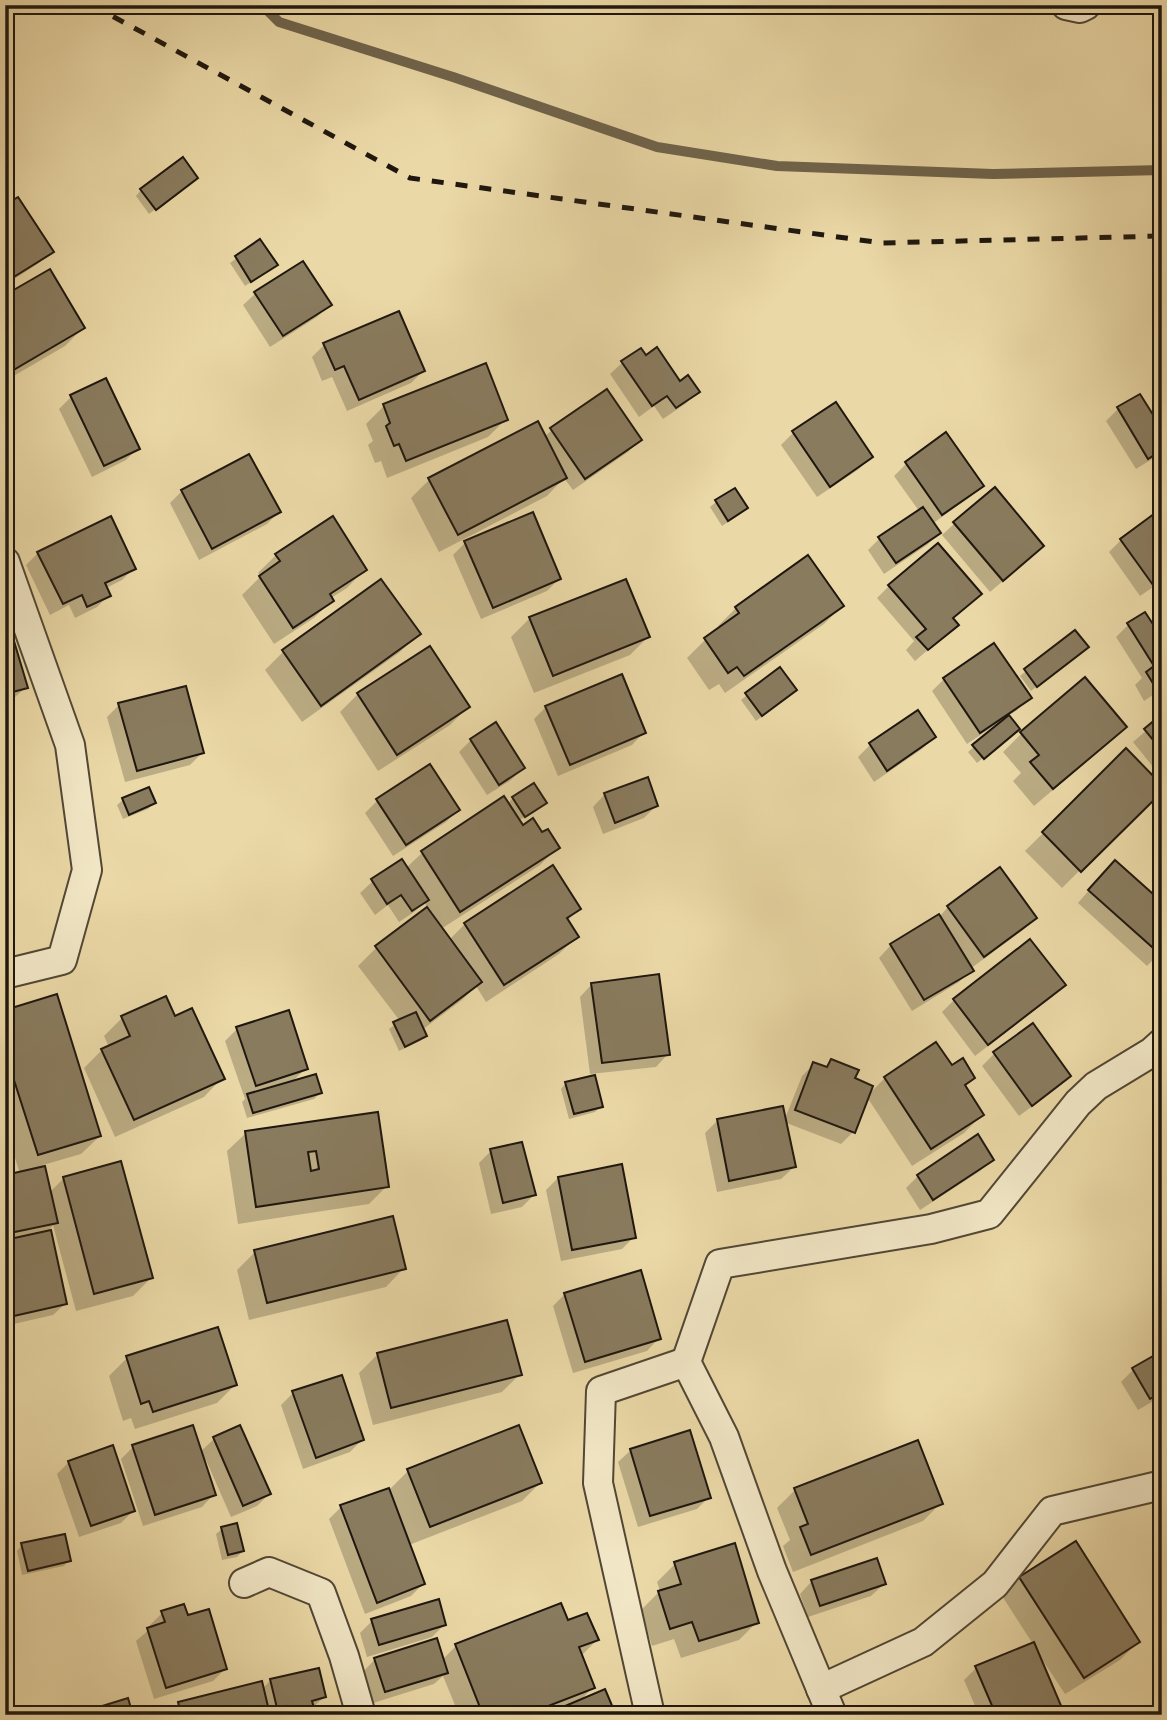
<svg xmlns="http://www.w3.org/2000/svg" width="1167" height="1720" viewBox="0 0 1167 1720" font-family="Alegreya,serif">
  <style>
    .shadow { fill: #0003 }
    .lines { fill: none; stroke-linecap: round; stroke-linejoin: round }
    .stream { stroke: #6f634b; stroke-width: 10 }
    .building { fill: #897b5e; stroke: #1f170f; stroke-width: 2; fill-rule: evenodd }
    .minor-casing { stroke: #524735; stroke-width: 32 }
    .minor { stroke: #f1e6c5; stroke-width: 28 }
    .rail { stroke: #1f170f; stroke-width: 5; stroke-dasharray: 12 12; stroke-linecap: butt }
  </style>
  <rect width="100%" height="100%" fill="#ead8a6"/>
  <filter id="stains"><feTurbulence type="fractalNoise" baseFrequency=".00286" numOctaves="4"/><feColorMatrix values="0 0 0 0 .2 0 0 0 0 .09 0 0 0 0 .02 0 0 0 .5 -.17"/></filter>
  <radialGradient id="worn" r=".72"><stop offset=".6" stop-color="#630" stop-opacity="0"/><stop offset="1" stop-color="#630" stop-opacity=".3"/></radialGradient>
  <g class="shadow">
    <polygon points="190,183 149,214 136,196 141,190"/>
    <polygon points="5,207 51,251 39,263 5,285"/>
    <polygon points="260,241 270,270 245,286 230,263"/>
    <polygon points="256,293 329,305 317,317 270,347 243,305"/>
    <polygon points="5,297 83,328 65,346 5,381"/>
    <polygon points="324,345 423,371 411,383 347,411 332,377 322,381 312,357"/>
    <polygon points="623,362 680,383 697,392 685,404 663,419 654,406 639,417 610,374"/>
    <polygon points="71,397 138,448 126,460 92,477 59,409"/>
    <polygon points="384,406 506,419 488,437 387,478 381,461 375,463 368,445 373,441 366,424"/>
    <polygon points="1118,409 1162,433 1162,452 1157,456 1136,469 1106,421"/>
    <polygon points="537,423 544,437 552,430 640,440 628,452 573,490 564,478 547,496 439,552 411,498 429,480"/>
    <polygon points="793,433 871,457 859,469 817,497 781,445"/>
    <polygon points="946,435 982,485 970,497 932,524 939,533 927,545 884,574 868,550 880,538 919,511 894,476 906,464"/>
    <polygon points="249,456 279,512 267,524 199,560 170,503 182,491"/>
    <polygon points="734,490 746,508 740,514 722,526 710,507 716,502"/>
    <polygon points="1162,511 1162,581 1140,596 1109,552 1121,540"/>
    <polygon points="955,523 1030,558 990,592 942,535"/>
    <polygon points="465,543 559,579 547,591 481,619 453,555"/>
    <polygon points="38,553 134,568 122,580 106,588 109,595 97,607 75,618 69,605 50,615 26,565"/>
    <polygon points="276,555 365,569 347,588 331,598 332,600 314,618 274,644 242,595 261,576 258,573"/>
    <polygon points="381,581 418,634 400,652 302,722 265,670 283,652"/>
    <polygon points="625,581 648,637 630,655 534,693 511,637 529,619"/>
    <polygon points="889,586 980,594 952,619 944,636 915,661 906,650 914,641 877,598"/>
    <polygon points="842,606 824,624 725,693 719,684 709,690 687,658 705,640 720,629 718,626 736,608"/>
    <polygon points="1162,624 1162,689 1144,701 1135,685 1142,678 1116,637 1128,625 1155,631"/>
    <polygon points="1075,633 1081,653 1031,691 1020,676"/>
    <polygon points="5,634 26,687 13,699 5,702"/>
    <polygon points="780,669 789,695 756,721 741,700"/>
    <polygon points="944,679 1029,698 1017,710 1008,716 1012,734 977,763 968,752 998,726 997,724 967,744 932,691"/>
    <polygon points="1084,680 1124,727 1106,745 1034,806 1013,781 1021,773 1003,752 1021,734"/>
    <polygon points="358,694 468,707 450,725 378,771 340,712"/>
    <polygon points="119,705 202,753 190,765 125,782 107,717"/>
    <polygon points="546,707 644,732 632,745 558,776 534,719"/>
    <polygon points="917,712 934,737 922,749 874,782 858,757 870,745"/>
    <polygon points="1162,717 1162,778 1133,742"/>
    <polygon points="471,740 523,768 511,780 487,795 459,752"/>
    <polygon points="1126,751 1162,789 1062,888 1025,851"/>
    <polygon points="429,766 458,810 446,822 393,856 365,813 377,801"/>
    <polygon points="605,794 656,806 644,818 603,834 593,807"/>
    <polygon points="513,798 539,808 518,821 522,827 542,835 558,847 540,865 441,929 449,940 465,924 579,909 567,921 577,936 559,954 486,1002 476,986 462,1000 422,1030 425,1036 420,1041 399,1051 389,1029 400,1021 358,966 376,948 428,908 424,902 414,912 399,922 388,905 375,915 360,893 373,881 406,868 422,853 504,799 507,804"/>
    <polygon points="123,800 154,803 148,809 123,819 117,805"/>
    <polygon points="1103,874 1162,904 1162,951 1147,966 1078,903"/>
    <polygon points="948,907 1035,918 1023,930 970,969 971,970 959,982 912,1011 879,958 891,945 940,916"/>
    <polygon points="1030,941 1064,985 1052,997 975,1056 942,1012 954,1000"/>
    <polygon points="592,984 668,1054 656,1067 590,1074 580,997"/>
    <polygon points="165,998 174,1018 222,1078 204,1097 115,1137 84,1068 102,1050 109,1047 104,1036 122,1018"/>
    <polygon points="5,1012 100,1136 81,1154 43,1165 49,1193 63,1179 120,1163 151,1278 133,1296 76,1311 53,1225 49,1230 66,1303 53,1315 5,1326 5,1177 20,1174 5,1126"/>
    <polygon points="1032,1025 1069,1076 1057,1088 1019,1116 982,1066 994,1054"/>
    <polygon points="237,1029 306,1068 291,1083 320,1093 314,1099 247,1118 242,1102 245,1099 225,1041"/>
    <polygon points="831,1061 853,1079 868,1095 885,1078 951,1067 973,1077 964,1087 982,1115 964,1133 912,1166 867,1097 853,1132 841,1144 784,1122 794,1167 781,1179 717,1192 705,1133 718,1120 784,1121 802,1076 814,1064 824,1068"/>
    <polygon points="566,1083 601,1106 595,1112 569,1119 561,1089"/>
    <polygon points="376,1114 387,1186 369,1204 238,1224 227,1151 246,1133"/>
    <polygon points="491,1151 534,1195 522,1207 491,1214 479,1163"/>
    <polygon points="992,1159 980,1171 920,1210 906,1188 918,1176"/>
    <polygon points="558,1178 634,1237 622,1249 561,1261 546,1190"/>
    <polygon points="255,1252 404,1268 386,1287 249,1320 237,1270"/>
    <polygon points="565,1294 659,1338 647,1351 573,1373 553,1306"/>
    <polygon points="506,1322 520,1374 502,1392 373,1425 359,1373 377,1355"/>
    <polygon points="1162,1353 1162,1396 1138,1410 1121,1382 1133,1370"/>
    <polygon points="127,1358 235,1385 217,1403 135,1429 131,1418 123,1421 109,1376"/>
    <polygon points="293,1393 362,1440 350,1452 303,1469 281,1405"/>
    <polygon points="518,1428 540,1483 522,1501 409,1545 423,1584 411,1596 365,1614 329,1519 341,1507 389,1490 408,1471"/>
    <polygon points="214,1439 269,1494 257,1506 231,1517 206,1460 203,1461 214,1494 202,1507 143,1526 121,1459 133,1447 200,1452"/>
    <polygon points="917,1442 941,1503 923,1521 793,1572 783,1546 790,1540 777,1508 795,1490"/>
    <polygon points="631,1450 709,1497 697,1509 638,1527 618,1462"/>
    <polygon points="69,1462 133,1511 121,1523 79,1537 57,1474"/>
    <polygon points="222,1529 243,1551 237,1557 222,1560 216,1534"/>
    <polygon points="22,1545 69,1560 64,1566 22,1575 17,1551"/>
    <polygon points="675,1564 757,1622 739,1640 681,1658 674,1639 652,1646 641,1610 660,1591 657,1582"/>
    <polygon points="1020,1578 1138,1642 1120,1660 1065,1694 1040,1656 1038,1656 1060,1708 1053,1715 979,1715 964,1680 976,1668 1033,1644 1002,1596"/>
    <polygon points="812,1581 884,1584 871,1596 808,1617 800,1594"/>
    <polygon points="183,1606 187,1617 225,1669 213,1681 154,1699 136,1641 151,1628 150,1625 162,1613"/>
    <polygon points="372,1621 444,1625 432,1637 367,1657 360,1633"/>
    <polygon points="567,1623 597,1640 581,1656 593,1687 578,1703 614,1715 459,1715 443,1676 434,1684 373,1703 363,1672 375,1659 442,1660 456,1646"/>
    <polygon points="271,1680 324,1697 305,1715 168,1715 179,1704 262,1689"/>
  </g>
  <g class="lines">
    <polyline class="stream" points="262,5 279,22 453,77 657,147 777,166 993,174 1162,170"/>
  </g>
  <g class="building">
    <polygon points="183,157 198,178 156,210 140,189"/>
    <polygon points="18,197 54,252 9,280 6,276 5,277 5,205"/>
    <polygon points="260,239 278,265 251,282 235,256"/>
    <polygon points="303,261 332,305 283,336 254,292"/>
    <polygon points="50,269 85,328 5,375 5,295"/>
    <polygon points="399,311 425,371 359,400 344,366 335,370 323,343"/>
    <polygon points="657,347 680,381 688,375 700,392 676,408 667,396 652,406 621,361 641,348 646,355"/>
    <polygon points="486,363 508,420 406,461 399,444 394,446 386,426 390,423 383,404"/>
    <polygon points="106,378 140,449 104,466 70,395"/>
    <polygon points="607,389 642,440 585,479 550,428"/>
    <polygon points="1140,394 1162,429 1162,450 1148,459 1117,407"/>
    <polygon points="836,402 873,457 830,487 792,431"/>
    <polygon points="538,421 567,478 458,535 428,478"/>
    <polygon points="946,432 984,486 942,515 905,462"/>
    <polygon points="249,454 281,512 212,549 181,490"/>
    <polygon points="995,487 1044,546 1003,581 953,522"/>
    <polygon points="735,488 748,508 728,521 715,500"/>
    <polygon points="923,507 941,533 896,563 878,537"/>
    <polygon points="1162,508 1162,579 1153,585 1120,539"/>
    <polygon points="533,512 561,579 493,608 464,541"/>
    <polygon points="111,516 136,569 105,583 111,596 87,607 82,595 63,604 37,552"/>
    <polygon points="333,516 367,570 330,594 334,601 293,628 259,576 280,561 275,554"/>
    <polygon points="938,543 982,594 953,618 959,625 928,650 916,637 926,629 888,585"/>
    <polygon points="808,555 844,606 744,676 737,667 728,673 704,638 739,613 735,607"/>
    <polygon points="381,579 421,634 321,706 282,650"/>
    <polygon points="626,579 650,637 553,676 529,617"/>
    <polygon points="1145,612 1162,638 1162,687 1157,690 1146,672 1154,666 1127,623"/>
    <polygon points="1075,630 1089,647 1037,687 1024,669"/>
    <polygon points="11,631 28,688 5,694 5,633"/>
    <polygon points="994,643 1032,698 980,733 943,678"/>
    <polygon points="430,646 470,707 397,755 357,693"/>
    <polygon points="780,667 797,690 762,716 745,693"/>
    <polygon points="622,674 646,733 570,765 545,706"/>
    <polygon points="1085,677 1127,727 1053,789 1030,762 1039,755 1020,732"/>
    <polygon points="186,686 204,753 137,771 118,703"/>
    <polygon points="918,710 936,737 887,771 869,743"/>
    <polygon points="1162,714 1162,751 1144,729"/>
    <polygon points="1009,715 1020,729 984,759 972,745"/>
    <polygon points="496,722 525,768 499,785 470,739"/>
    <polygon points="1126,748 1162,785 1162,792 1081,872 1042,832"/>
    <polygon points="430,764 460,810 406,845 376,799"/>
    <polygon points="648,777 658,806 615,823 604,793"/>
    <polygon points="534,783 547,803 525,817 512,797"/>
    <polygon points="149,787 156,803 129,815 122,798"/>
    <polygon points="504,796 523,825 533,818 542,832 548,829 560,848 460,912 421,851"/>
    <polygon points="402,859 429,900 412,911 401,895 387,904 371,879"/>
    <polygon points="1115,860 1162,902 1161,955 1088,890"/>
    <polygon points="553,865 581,909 567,918 579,937 504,985 464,923"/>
    <polygon points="1000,867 1037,918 984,957 947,906"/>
    <polygon points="427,907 482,982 430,1021 375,946"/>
    <polygon points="939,914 974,971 924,1000 890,944"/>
    <polygon points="1030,939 1066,985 988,1045 953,999"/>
    <polygon points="659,974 670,1055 602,1063 591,983"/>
    <polygon points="57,994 101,1136 38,1155 5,1052 5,1010"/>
    <polygon points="166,996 175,1016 192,1008 225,1079 134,1120 101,1049 130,1036 121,1016"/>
    <polygon points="289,1010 308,1069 256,1086 236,1027"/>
    <polygon points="416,1012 427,1036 405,1047 393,1022"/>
    <polygon points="1033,1023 1071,1076 1032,1106 993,1052"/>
    <polygon points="936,1042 952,1065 963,1058 975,1078 965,1085 984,1115 931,1149 884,1077"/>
    <polygon points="831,1059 859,1070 855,1078 873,1086 855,1133 795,1110 813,1062 827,1067"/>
    <polygon points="316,1074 322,1093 253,1113 247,1094"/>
    <polygon points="595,1075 603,1107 574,1114 565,1082"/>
    <polygon points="783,1106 796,1167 729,1181 717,1119"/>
    <path d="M378 1112 389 1187 256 1207 245 1131ZM316 1151 319 1169 311 1171 308 1152Z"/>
    <polygon points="978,1134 994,1160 933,1200 917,1175"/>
    <polygon points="522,1142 536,1195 503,1203 490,1149"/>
    <polygon points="121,1161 153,1278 94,1294 63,1177"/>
    <polygon points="622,1164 636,1238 572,1250 558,1177"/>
    <polygon points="45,1166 58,1223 5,1234 5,1175"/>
    <polygon points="393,1216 406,1269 267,1303 254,1250"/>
    <polygon points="51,1230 67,1304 5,1318 5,1240"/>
    <polygon points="641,1270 661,1339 585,1362 564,1293"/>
    <polygon points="507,1320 522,1375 391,1408 377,1353"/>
    <polygon points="218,1327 237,1385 153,1412 149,1401 141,1404 126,1356"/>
    <polygon points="1162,1351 1162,1392 1150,1399 1132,1368"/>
    <polygon points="342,1375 364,1440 316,1458 292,1391"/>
    <polygon points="193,1425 216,1495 155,1515 132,1445"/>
    <polygon points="240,1425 271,1494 243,1506 213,1437"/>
    <polygon points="519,1425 542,1483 430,1527 407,1469"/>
    <polygon points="690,1430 711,1498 650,1516 630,1449"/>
    <polygon points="918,1440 943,1504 811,1555 800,1527 808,1524 794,1488"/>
    <polygon points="113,1445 135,1511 91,1526 68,1461"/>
    <polygon points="389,1488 425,1584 377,1603 340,1505"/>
    <polygon points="237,1523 244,1551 228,1555 221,1527"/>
    <polygon points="65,1534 71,1561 28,1571 21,1543"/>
    <polygon points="1076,1541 1140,1642 1084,1678 1019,1577"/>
    <polygon points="735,1543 759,1623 699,1641 692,1622 670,1629 658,1591 681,1584 674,1562"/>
    <polygon points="877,1558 886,1584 820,1606 811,1580"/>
    <polygon points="439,1599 446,1625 379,1645 371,1619"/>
    <polygon points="561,1603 568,1620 587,1613 599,1640 579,1647 595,1688 525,1715 483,1715 455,1644"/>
    <polygon points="184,1604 188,1615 209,1609 227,1669 166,1688 147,1628 165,1622 161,1611"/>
    <polygon points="437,1638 448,1673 385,1692 374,1658"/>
    <polygon points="1034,1642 1062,1708 1046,1715 996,1715 975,1666"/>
    <polygon points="319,1668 326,1697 312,1701 314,1708 288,1714 286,1706 277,1708 270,1679"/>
    <polygon points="262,1681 270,1715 181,1715 178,1702"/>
    <polygon points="605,1689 616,1715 544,1715"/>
    <polygon points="128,1698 133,1715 73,1715"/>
  </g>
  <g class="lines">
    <defs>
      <g id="minor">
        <polyline points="1066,5 1080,8 1086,5"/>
        <polyline points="5,562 70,745 87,870 62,960 5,974"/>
        <polyline points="686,1362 720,1264 931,1229 989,1214 1078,1103 1096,1086 1152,1052 1162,1043"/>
        <polyline points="244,1583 269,1572 321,1593 344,1656 361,1715"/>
        <polyline points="821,1689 923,1642 995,1584 1052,1511 1162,1485"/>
        <polyline points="650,1715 598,1483 601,1391 686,1362 724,1437 772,1571 832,1715"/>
      </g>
    </defs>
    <use href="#minor" class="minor-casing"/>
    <use href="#minor" class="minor"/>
    <polyline class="rail" points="92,5 410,178 882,243 1162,236"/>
  </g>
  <rect width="1167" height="1720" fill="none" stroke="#ead8a6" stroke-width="28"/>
  <rect x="7" y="7" width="1153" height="1706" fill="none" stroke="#1f170f" stroke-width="3.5"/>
  <rect x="14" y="14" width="1139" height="1692" fill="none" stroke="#1f170f" stroke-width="2"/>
  <rect width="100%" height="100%" filter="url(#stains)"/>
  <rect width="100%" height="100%" fill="url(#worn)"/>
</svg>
